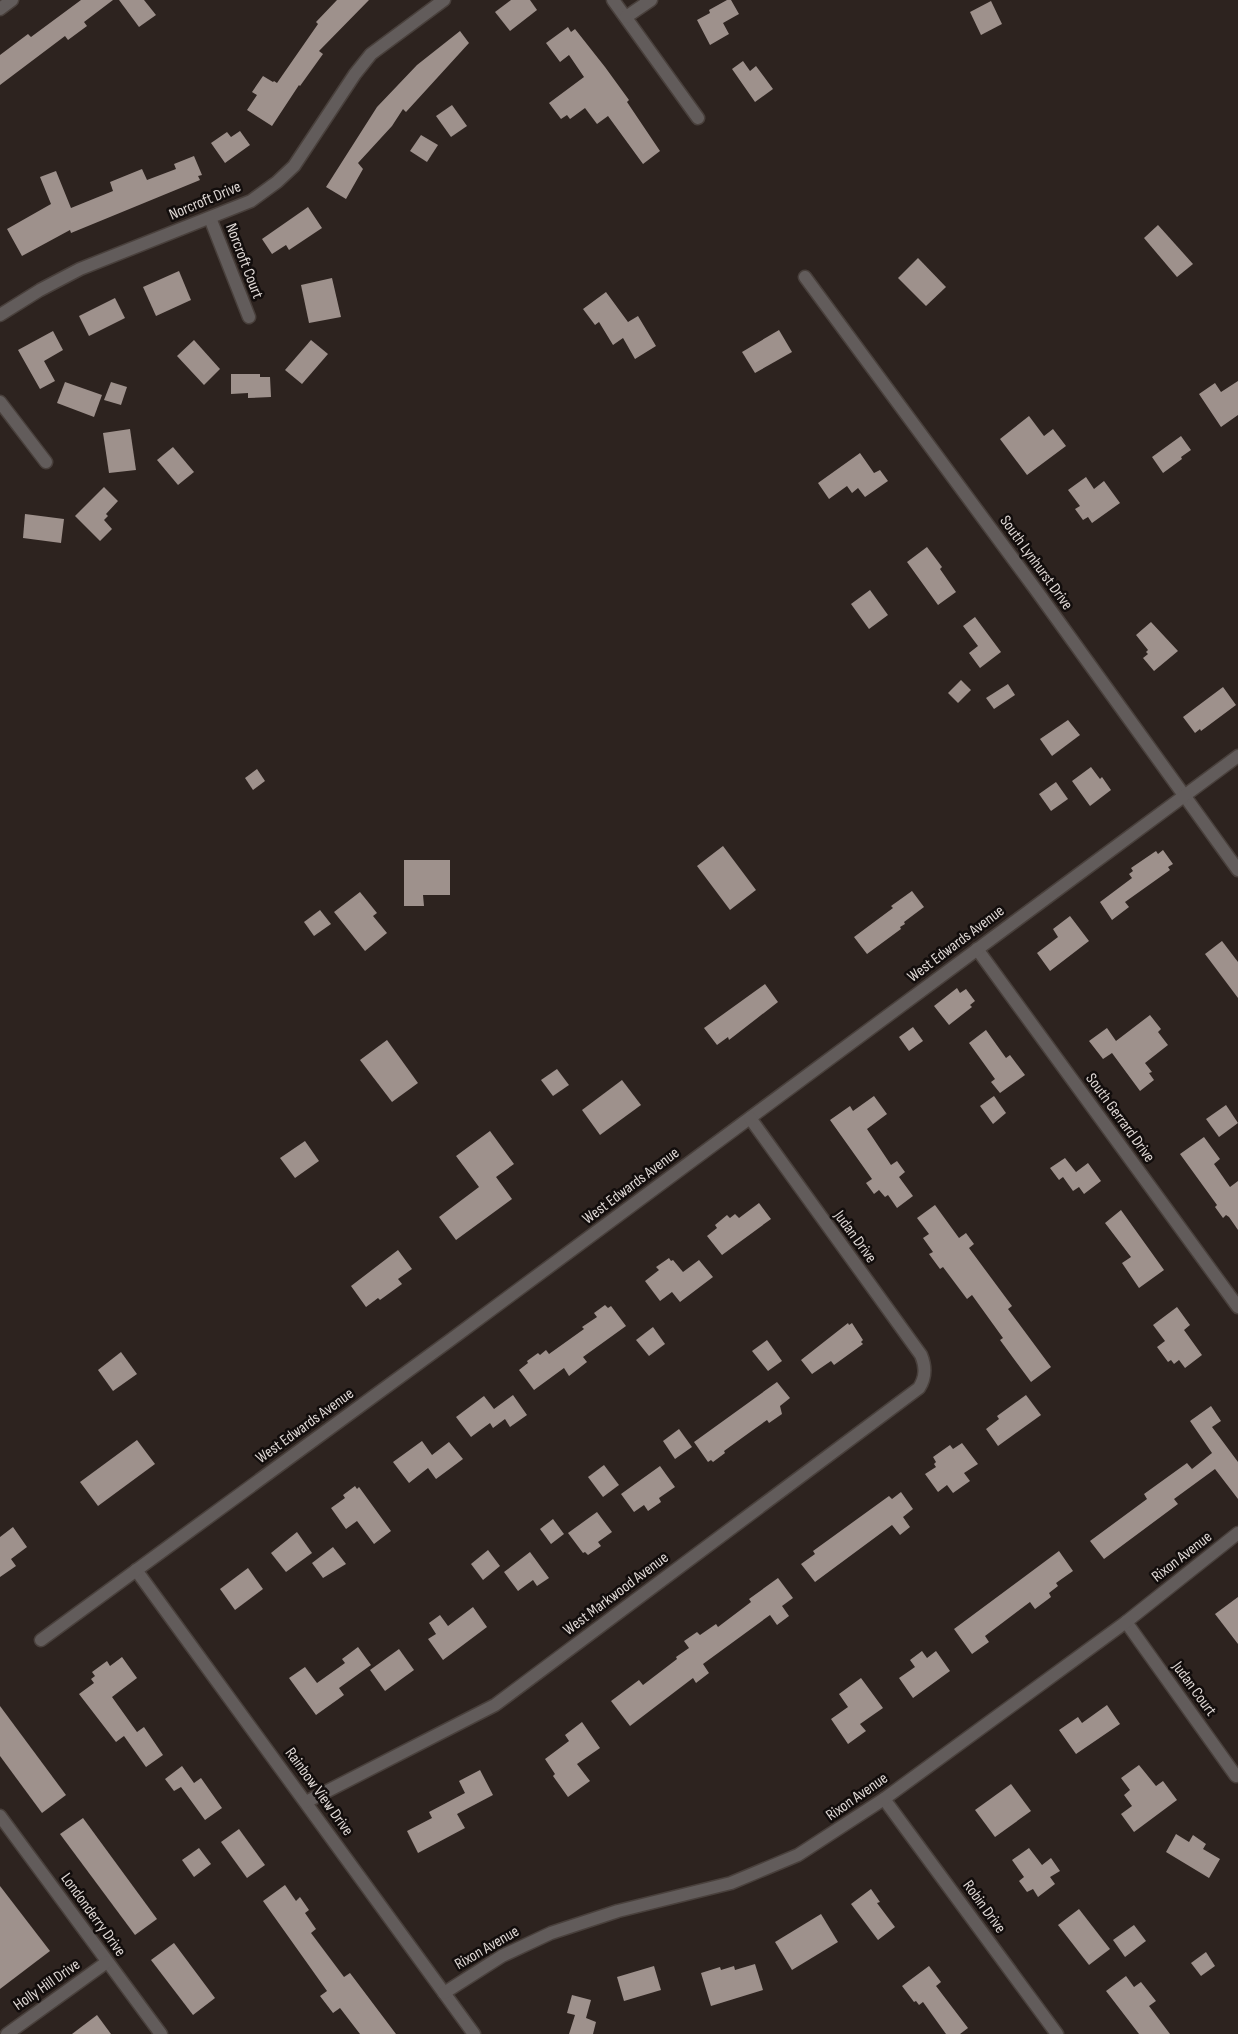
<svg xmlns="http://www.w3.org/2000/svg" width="1238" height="2034" viewBox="0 0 1238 2034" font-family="'Sofia Sans Condensed',sans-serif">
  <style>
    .building { fill: #9e918c }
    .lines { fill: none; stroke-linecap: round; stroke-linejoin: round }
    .minor-casing { stroke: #49403c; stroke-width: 15 }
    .minor { stroke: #625c5b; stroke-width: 12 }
    .labels { text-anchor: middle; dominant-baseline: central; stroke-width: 5; stroke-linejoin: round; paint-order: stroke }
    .street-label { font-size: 16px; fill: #ded7d4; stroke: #120d0c }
  </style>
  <rect width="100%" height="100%" fill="#2d231f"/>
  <g class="building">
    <polygon points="81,0 113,0 84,22 87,26 68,40 65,36 0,85 0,55 28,34 31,37"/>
    <polygon points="119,0 144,0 156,15 139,27"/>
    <polygon points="337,0 369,0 319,51 323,54 300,86 299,85 272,126 247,110 257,95 252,92 263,76 273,82 274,81 277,83 318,24 316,22"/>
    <polygon points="511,0 530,0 537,10 510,31 495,12"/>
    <polygon points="727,0 731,0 739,14 723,23 729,34 710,45 697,20 710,13 709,10"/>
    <polygon points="991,1 1002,24 981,35 970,12"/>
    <polygon points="568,27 571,32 575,29 605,67 629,100 627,102 660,151 643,164 608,116 597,124 585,108 570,119 567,115 561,119 549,103 584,77 569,55 560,62 546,43"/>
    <polygon points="460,31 469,43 406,112 403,109 392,126 358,163 363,169 346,199 326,187 377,107 417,65"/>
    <polygon points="743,61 750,71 756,66 773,89 755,102 732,69"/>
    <polygon points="452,105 467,126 451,137 436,116"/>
    <polygon points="240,131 250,145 225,163 211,143 227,132 231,137"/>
    <polygon points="421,135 438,145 427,162 410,151"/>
    <polygon points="194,156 202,175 198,176 200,180 71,233 70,230 22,256 7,229 51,204 40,177 56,171 71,208 113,191 110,182 142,169 147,180 176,169 174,164"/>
    <polygon points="308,207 322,228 289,250 286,245 272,254 262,239"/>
    <polygon points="1158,225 1193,264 1177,277 1144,238"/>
    <polygon points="918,258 946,287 926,306 898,278"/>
    <polygon points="179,271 191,300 156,316 143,287"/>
    <polygon points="332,278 341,317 309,323 301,285"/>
    <polygon points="606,292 628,322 638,316 656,346 635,359 623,338 613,345 599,322 595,325 583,309"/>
    <polygon points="115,298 125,318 89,336 79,316"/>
    <polygon points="779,330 792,352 755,373 742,352"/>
    <polygon points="53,331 63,350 44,361 55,381 40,389 18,350"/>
    <polygon points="194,340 220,369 204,385 177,356"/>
    <polygon points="311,340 328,354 302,384 285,370"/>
    <polygon points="231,374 260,374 260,377 270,377 271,397 248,398 248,393 231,394"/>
    <polygon points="1238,381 1238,415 1221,427 1199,394 1215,383 1221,392"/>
    <polygon points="65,382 102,395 94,417 57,403"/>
    <polygon points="111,382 127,387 121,405 104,400"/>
    <polygon points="1029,416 1044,436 1053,429 1066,446 1027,475 1000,439"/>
    <polygon points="130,429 136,470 109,473 103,433"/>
    <polygon points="1181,436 1191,450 1181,457 1182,459 1163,473 1152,457"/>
    <polygon points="173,447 194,472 178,485 157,460"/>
    <polygon points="860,453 874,473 880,470 888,481 865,497 858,488 852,493 847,486 829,499 818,483"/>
    <polygon points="1086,477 1094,489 1104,481 1120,503 1092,523 1088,517 1083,520 1075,509 1080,506 1068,490"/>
    <polygon points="104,487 118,501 106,514 108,516 104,520 112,529 100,541 75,516"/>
    <polygon points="25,514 64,519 61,543 23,538"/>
    <polygon points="927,547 942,567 940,569 956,592 938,605 907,562"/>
    <polygon points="870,590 888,615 869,629 851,604"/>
    <polygon points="975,617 1001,652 980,668 969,653 978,646 963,626"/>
    <polygon points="1151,622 1178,651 1154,671 1143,658 1148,654 1146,652 1148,650 1136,635"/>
    <polygon points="961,680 971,690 958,703 948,693"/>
    <polygon points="1008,684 1015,695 994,709 986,698"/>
    <polygon points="1223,687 1236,705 1201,731 1200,729 1195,733 1183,717"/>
    <polygon points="1068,720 1080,735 1052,756 1040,739"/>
    <polygon points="1091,767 1100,779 1102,777 1111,790 1090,806 1072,781"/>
    <polygon points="257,769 265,781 253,790 245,778"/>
    <polygon points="1056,782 1068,799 1051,811 1039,794"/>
    <polygon points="723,846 756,890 730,910 697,866"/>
    <polygon points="1163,850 1173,864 1168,867 1170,870 1125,902 1129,907 1112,920 1100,902 1132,878 1129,874 1133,871 1131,868 1156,851 1158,854"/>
    <polygon points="404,860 450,860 450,895 423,895 424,906 404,906"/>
    <polygon points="912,891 924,907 904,922 905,924 900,927 901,929 867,954 854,937 893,908 891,906"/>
    <polygon points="360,892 377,913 373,916 387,933 365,951 334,912"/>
    <polygon points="320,910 331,924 314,936 304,922"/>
    <polygon points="1070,916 1089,941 1050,971 1037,953 1058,937 1053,929"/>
    <polygon points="1222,941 1238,962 1238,998 1205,954"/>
    <polygon points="765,984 778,1002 729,1040 728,1037 717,1045 704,1028"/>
    <polygon points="957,988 960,993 966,989 975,1001 970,1005 972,1007 949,1025 934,1006"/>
    <polygon points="1150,1015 1161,1029 1158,1032 1168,1045 1145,1063 1152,1072 1149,1073 1154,1080 1140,1091 1112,1053 1103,1059 1089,1041 1107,1028 1116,1041"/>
    <polygon points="913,1027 923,1041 909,1051 899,1037"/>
    <polygon points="986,1030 1006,1058 1010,1055 1025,1075 1000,1093 991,1082 995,1079 969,1043"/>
    <polygon points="387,1040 418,1083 392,1102 360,1060"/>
    <polygon points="557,1069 569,1085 553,1096 541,1080"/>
    <polygon points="622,1080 641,1105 600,1135 582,1110"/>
    <polygon points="874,1096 887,1114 867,1129 891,1165 897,1161 905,1172 899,1177 913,1196 897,1208 888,1195 885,1197 879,1190 874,1194 866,1183 872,1179 830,1120 850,1106 853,1111"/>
    <polygon points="994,1096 1006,1113 993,1124 980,1106"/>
    <polygon points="1226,1105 1238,1123 1219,1137 1206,1119"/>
    <polygon points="490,1131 514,1164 496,1177 512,1199 456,1240 439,1217 479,1187 456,1156"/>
    <polygon points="1204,1137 1220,1159 1214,1164 1230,1187 1238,1181 1238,1230 1229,1217 1226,1215 1223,1218 1215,1207 1217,1205 1180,1154"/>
    <polygon points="305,1141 319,1161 295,1178 280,1158"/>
    <polygon points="1065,1158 1076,1172 1088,1163 1101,1181 1084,1194 1079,1187 1073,1191 1063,1177 1059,1180 1050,1168"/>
    <polygon points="759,1203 771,1219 722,1255 707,1236 717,1228 715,1225 727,1215 730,1218 735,1214 739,1218"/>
    <polygon points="935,1205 959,1238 966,1233 974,1244 969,1248 1012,1306 1008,1309 1051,1367 1031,1382 1000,1340 1003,1338 972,1295 967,1299 943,1267 940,1269 929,1254 933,1252 923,1238 929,1234 917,1218"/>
    <polygon points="1121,1210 1164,1270 1139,1288 1122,1263 1131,1257 1105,1223"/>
    <polygon points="398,1250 412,1269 398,1279 402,1284 380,1300 378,1298 366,1307 351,1286"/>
    <polygon points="669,1258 671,1261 673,1260 683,1272 699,1260 713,1277 680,1302 672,1292 660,1301 645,1281 659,1270 656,1267"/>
    <polygon points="605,1305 608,1308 611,1306 626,1326 583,1357 587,1362 569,1376 564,1368 534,1390 519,1370 528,1363 527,1361 538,1353 540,1355 546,1350 549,1354 584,1329 582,1327 597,1317 594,1313"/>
    <polygon points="1177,1307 1190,1325 1184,1330 1202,1355 1185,1368 1179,1360 1174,1364 1171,1360 1168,1362 1157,1347 1165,1341 1153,1325"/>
    <polygon points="848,1323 849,1325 852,1323 863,1340 861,1342 863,1344 834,1365 831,1361 812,1374 801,1360"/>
    <polygon points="653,1327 665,1344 649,1356 636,1340"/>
    <polygon points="767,1340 782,1361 768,1371 752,1351"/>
    <polygon points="121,1352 137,1374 113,1391 98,1370"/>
    <polygon points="777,1382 790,1398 780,1406 782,1414 769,1423 767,1420 753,1430 724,1451 725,1453 713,1462 711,1460 708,1462 694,1442"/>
    <polygon points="513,1395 527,1415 510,1427 505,1419 493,1428 490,1423 471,1437 456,1417 484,1396 494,1409"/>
    <polygon points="1026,1395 1041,1415 998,1446 986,1429 999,1419 997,1416"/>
    <polygon points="1211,1406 1221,1421 1212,1427 1238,1462 1238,1499 1215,1469 1174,1499 1178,1504 1104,1559 1090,1541 1147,1499 1144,1494 1187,1463 1192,1469 1212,1453 1190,1421"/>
    <polygon points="679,1429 692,1447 675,1459 663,1441"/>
    <polygon points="137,1440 155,1464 98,1506 80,1482"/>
    <polygon points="422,1441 432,1455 449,1442 463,1459 436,1479 428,1468 409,1483 393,1462"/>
    <polygon points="962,1443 978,1464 964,1473 970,1481 953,1493 947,1485 938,1492 925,1474 936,1467 934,1464 936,1462 933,1457 950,1445 953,1449"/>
    <polygon points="604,1465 619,1485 603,1497 588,1477"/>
    <polygon points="660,1466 675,1487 659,1498 661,1502 648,1511 644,1505 634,1512 621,1494"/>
    <polygon points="355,1486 357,1489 359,1487 391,1531 374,1544 357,1521 346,1529 331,1508 345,1498 343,1495"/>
    <polygon points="901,1492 913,1509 903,1517 910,1527 900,1535 892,1525 815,1582 801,1564 815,1554 813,1551 889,1496 892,1499"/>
    <polygon points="597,1512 612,1532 598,1542 601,1546 588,1555 585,1552 583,1553 568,1533"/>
    <polygon points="553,1519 564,1534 551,1544 540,1529"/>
    <polygon points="13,1527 27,1547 11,1559 16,1566 0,1577 0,1537"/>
    <polygon points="297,1532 312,1553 286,1572 271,1553"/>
    <polygon points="333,1547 346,1564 323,1578 312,1563"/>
    <polygon points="488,1550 500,1566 483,1580 471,1564"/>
    <polygon points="1059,1551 1073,1571 1056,1583 1058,1586 1049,1593 1051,1597 1035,1609 1030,1602 985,1636 989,1642 972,1654 954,1629"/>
    <polygon points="530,1552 549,1578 537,1586 533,1580 518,1591 504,1572"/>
    <polygon points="248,1568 263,1589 235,1610 220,1589"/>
    <polygon points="778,1578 793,1598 782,1606 789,1616 777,1625 770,1615 703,1664 709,1673 696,1683 693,1678 630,1726 611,1701 639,1680 643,1685 677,1659 676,1657 689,1648 684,1641 697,1632 700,1635 716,1624 718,1627 751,1602 749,1599"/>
    <polygon points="1238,1597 1238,1644 1215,1614"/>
    <polygon points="473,1607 487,1627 443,1660 428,1639 436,1634 429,1623 440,1615 448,1626"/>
    <polygon points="358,1647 371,1665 339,1688 344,1695 316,1715 289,1678 305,1667 317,1683 345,1663 342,1659"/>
    <polygon points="399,1649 414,1670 385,1691 370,1670"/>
    <polygon points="922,1651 927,1658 936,1651 950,1671 913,1698 899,1678 915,1667 910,1660"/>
    <polygon points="122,1657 137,1678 112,1697 137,1732 144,1727 163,1755 146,1767 124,1736 116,1742 79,1694 94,1683 91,1679 95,1676 92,1672 107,1661 110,1666"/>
    <polygon points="861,1678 883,1708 860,1724 866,1731 848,1744 831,1719 848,1707 839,1694"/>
    <polygon points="1107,1705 1120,1724 1076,1754 1059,1730 1078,1717 1082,1723"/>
    <polygon points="0,1706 66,1795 42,1813 0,1756"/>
    <polygon points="582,1722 600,1748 577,1764 590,1781 568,1797 553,1776 555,1774 545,1759 569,1741 565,1735"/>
    <polygon points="1139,1765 1156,1786 1163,1781 1177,1800 1134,1832 1121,1814 1132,1806 1124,1795 1130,1790 1121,1778"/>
    <polygon points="182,1766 194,1783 201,1778 222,1808 205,1820 181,1787 174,1791 165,1779"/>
    <polygon points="480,1770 493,1795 457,1814 465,1828 418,1853 407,1831 432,1818 429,1812 465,1793 459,1781"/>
    <polygon points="1011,1784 1031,1811 995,1837 975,1810"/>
    <polygon points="83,1818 157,1919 135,1935 60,1834"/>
    <polygon points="239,1829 265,1865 247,1878 221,1842"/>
    <polygon points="1176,1834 1189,1842 1193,1835 1206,1844 1203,1849 1220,1859 1209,1878 1166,1852"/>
    <polygon points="199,1848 211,1864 194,1877 182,1860"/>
    <polygon points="1029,1848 1042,1865 1051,1858 1060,1871 1050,1877 1055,1884 1038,1897 1033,1889 1027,1892 1019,1881 1024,1877 1012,1860"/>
    <polygon points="285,1885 296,1901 300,1897 309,1910 305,1913 316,1929 311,1933 344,1977 350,1973 396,2034 360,2034 340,2008 333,2013 320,1996 327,1991 263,1901"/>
    <polygon points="0,1886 50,1951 0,1989"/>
    <polygon points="871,1889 880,1902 877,1903 895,1927 878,1940 851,1904"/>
    <polygon points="1079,1909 1110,1949 1089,1965 1058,1925"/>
    <polygon points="821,1914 838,1942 792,1970 775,1942"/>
    <polygon points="1134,1925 1146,1941 1125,1957 1113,1940"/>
    <polygon points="174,1943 215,1998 193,2015 151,1960"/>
    <polygon points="1206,1952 1215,1966 1201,1976 1191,1963"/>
    <polygon points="755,1964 763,1990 711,2006 701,1973 720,1967 721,1970 734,1966 735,1970"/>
    <polygon points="654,1966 661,1990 624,2001 617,1977"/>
    <polygon points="929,1966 941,1982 936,1986 968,2028 960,2034 946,2034 923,2002 919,2005 916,2001 914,2002 902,1986"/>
    <polygon points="1126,1976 1134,1987 1141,1982 1156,2001 1149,2006 1170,2034 1139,2034 1106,1991"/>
    <polygon points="572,1995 591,2000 586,2018 596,2022 593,2034 569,2034 575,2015 567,2013"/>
    <polygon points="97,2015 111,2034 72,2034"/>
  </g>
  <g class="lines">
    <defs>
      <g id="minor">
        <polyline points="613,0 698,118"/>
        <polyline points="0,9 12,0"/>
        <polyline points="626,17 651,0"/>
        <polyline points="210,218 249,317"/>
        <polyline points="805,277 1036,590 1238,870"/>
        <polyline points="0,315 40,290 80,269 251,201 277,182 294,166 355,74 371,54 444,0"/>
        <polyline points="0,402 46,462"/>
        <polyline points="977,949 1238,1307"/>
        <polyline points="136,1570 474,2034"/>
        <polyline points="1126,1622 1236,1776"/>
        <polyline points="41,1640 449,1341 1238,756"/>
        <polyline points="884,1799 1057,2034"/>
        <path d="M306 1802 495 1705 919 1388C926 1377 926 1367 921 1355L750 1118"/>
        <polyline points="0,1816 161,2034"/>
        <polyline points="444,1993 502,1956 551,1933 618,1911 731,1883 798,1855 884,1799 1126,1622 1238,1533"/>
        <polyline points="7,2034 107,1962"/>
      </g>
    </defs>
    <use href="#minor" class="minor-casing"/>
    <use href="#minor" class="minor"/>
  </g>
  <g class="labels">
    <g class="street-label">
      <text transform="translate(205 201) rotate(-23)">Norcroft Drive</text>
      <text transform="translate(244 261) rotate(69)">Norcroft Court</text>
      <text transform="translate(1036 563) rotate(54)">South Lynhurst Drive</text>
      <text transform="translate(956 944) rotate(-37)">West Edwards Avenue</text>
      <text transform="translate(1120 1118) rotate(54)">South Gerrard Drive</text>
      <text transform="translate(631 1186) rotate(-37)">West Edwards Avenue</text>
      <text transform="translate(855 1237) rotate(54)">Judan Drive</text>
      <text transform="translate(305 1426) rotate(-36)">West Edwards Avenue</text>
      <text transform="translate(1182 1557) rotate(-38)">Rixon Avenue</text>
      <text transform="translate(616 1594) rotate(-37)">West Markwood Avenue</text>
      <text transform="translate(1194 1689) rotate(54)">Judan Court</text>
      <text transform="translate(319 1792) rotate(54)">Rainbow View Drive</text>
      <text transform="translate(857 1797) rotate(-35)">Rixon Avenue</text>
      <text transform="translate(984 1907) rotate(54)">Robin Drive</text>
      <text transform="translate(93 1915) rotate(54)">Londonderry Drive</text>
      <text transform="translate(487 1948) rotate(-30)">Rixon Avenue</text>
      <text transform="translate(47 1985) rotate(-35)">Holly Hill Drive</text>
    </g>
  </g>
</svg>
